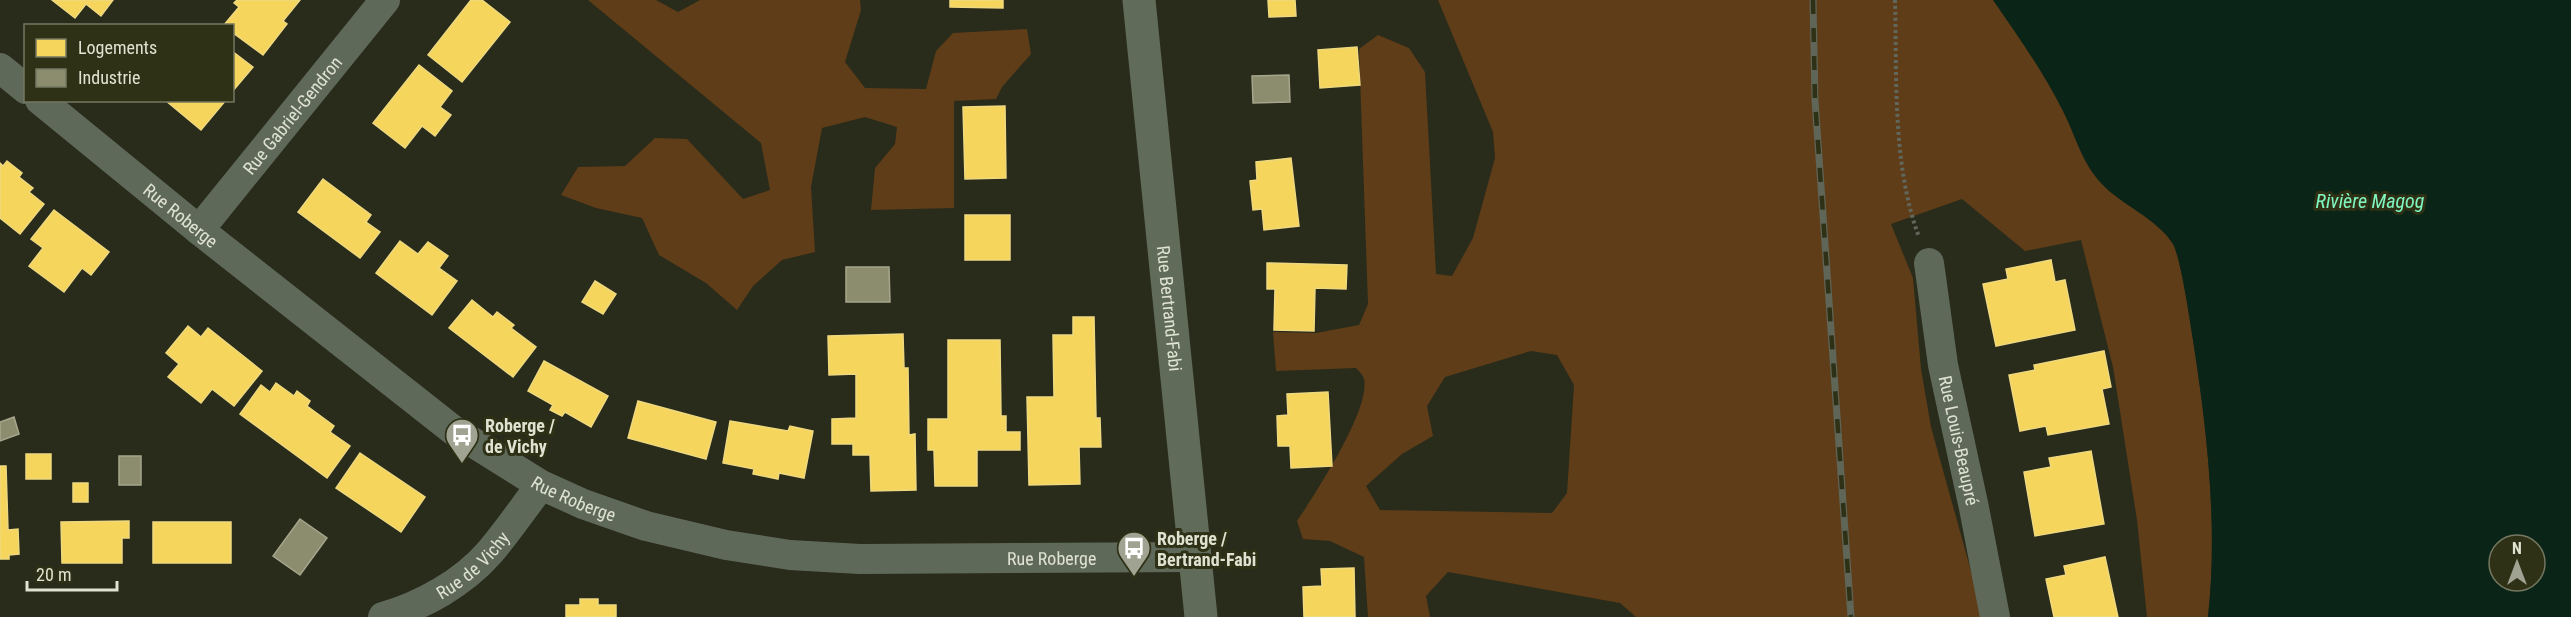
<svg xmlns="http://www.w3.org/2000/svg" width="2571" height="617" viewBox="0 0 2571 617" font-family="'Roboto Condensed',sans-serif">
  <style>
    .green { fill: #5e3d18; fill-rule: evenodd }
    .water { fill: #0a2417; fill-rule: evenodd }
    .homes { fill: #f6d55c; stroke: #efd97f; stroke-width: 1.5 }
    .industry { fill: #8c8c6e; stroke: #a5a68c; stroke-width: 1.5 }
    .lines { fill: none; stroke-linecap: round; stroke-linejoin: round }
    .path { stroke: #61675b; stroke-width: 4; stroke-dasharray: 3 3; stroke-linecap: butt }
    .street { stroke: #5f695a; stroke-width: 30 }
    .secondary { stroke: #606b59; stroke-width: 33 }
    .rail-casing { stroke: #5f6557; stroke-width: 7 }
    .rail { stroke: #2e3115; stroke-width: 4.5; stroke-dasharray: 14; stroke-linecap: butt }
    .labels { text-anchor: middle; dominant-baseline: central; stroke-width: 6; stroke-linejoin: round; paint-order: stroke }
    .street-label { font-size: 18px; fill: #e0e3d2; stroke: #2e3115 }
    .poi-label { font-size: 18px; font-weight: bold; fill: #e0e3d2; stroke: #2e3115; text-anchor: start }
    .water-label { font-size: 20px; font-style: italic; fill: #80f7c1; stroke: #2e3115 }
  </style>
  <rect width="100%" height="100%" fill="#292b1b"/>
  <g class="green">
    <polygon points="588,0 656,0 678,12 700,0 860,0 861,10 845,62 865,88 926,89 936,51 953,33 1027,29 1031,54 1002,87 996,99 954,101 954,208 871,210 875,168 895,144 897,127 865,117 822,128 811,187 815,252 782,260 753,286 737,310 706,283 659,255 642,218 596,208 561,195 578,167 625,166 655,138 687,139 743,199 770,190 761,143"/>
    <path d="M1438 0H1993C2018 36 2043 71 2063 111 2076 136 2080 160 2101 183 2120 204 2158 219 2173 244 2179 254 2187 301 2189 315 2205 413 2219 518 2208 617H2147L2137 520 2113 367 2081 240 2025 251 1962 199 1891 224 1913 278 1921 369 1931 427 1976 589 1981 617H1636L1620 603 1448 572 1426 596 1430 617H1368L1364 557 1330 541 1303 539 1297 521C1315 494 1371 409 1364 379 1363 375 1359 371 1356 368L1276 371 1273 332 1316 333 1359 325 1368 304 1359 49 1378 35 1409 48 1425 72 1436 274 1452 276 1473 238 1495 158 1493 132ZM1531 351 1557 355 1574 385 1567 493 1552 513 1380 510 1366 486 1402 454 1433 436 1427 406 1445 377Z"/>
  </g>
  <path class="water" d="M1993 0H2571V617H2208C2219 518 2205 413 2189 315 2187 301 2179 254 2173 244 2158 219 2120 204 2101 183 2081 160 2076 136 2063 111 2043 71 2018 36 1993 0ZM2499 545H2535V581H2499Z"/>
  <g class="homes">
    <polygon points="52,0 113,0 101,16 86,4 75,18"/>
    <polygon points="237,0 300,0 283,21 287,24 263,55 232,32 232,26 224,25 239,7 234,3"/>
    <polygon points="471,0 482,0 510,22 462,82 428,55"/>
    <polygon points="950,0 1003,0 1003,8 950,7"/>
    <polygon points="1268,0 1295,0 1296,16 1269,17"/>
    <polygon points="1357,47 1360,85 1320,88 1318,50"/>
    <polygon points="232,51 253,67 232,92"/>
    <polygon points="419,65 452,91 440,107 451,115 435,136 422,126 405,148 373,123"/>
    <polygon points="165,100 226,100 201,130"/>
    <polygon points="1005,106 1006,178 965,179 963,107"/>
    <polygon points="1291,158 1299,226 1264,230 1262,209 1253,210 1250,181 1257,180 1256,162"/>
    <polygon points="7,161 22,173 19,177 33,188 29,192 44,204 20,234 0,218 0,163 3,166"/>
    <polygon points="323,179 371,215 366,222 380,232 360,258 298,212"/>
    <polygon points="54,210 109,252 91,275 82,268 64,292 29,266 43,248 31,239"/>
    <rect x="965" y="215" width="45" height="45"/>
    <polygon points="400,241 418,254 428,242 448,256 439,268 457,281 432,315 376,273"/>
    <polygon points="2051,260 2055,282 2065,280 2075,330 1996,346 1983,284 2008,279 2006,269"/>
    <polygon points="1267,263 1347,265 1346,289 1315,288 1314,331 1274,330 1275,289 1267,289"/>
    <polygon points="595,281 616,294 603,314 582,302"/>
    <polygon points="472,300 493,317 497,312 514,325 511,328 536,347 513,377 449,328"/>
    <polygon points="1073,317 1094,317 1096,418 1100,418 1101,447 1079,447 1080,484 1029,485 1027,397 1054,397 1053,335 1073,335"/>
    <polygon points="188,326 201,337 208,328 262,371 234,406 212,389 201,403 168,377 179,364 166,353"/>
    <polygon points="903,334 904,368 908,368 909,435 915,434 916,490 871,491 870,455 853,455 853,444 832,444 832,419 856,418 856,374 829,375 828,336"/>
    <polygon points="948,340 1000,340 1001,416 1006,416 1006,432 1020,432 1020,450 977,450 977,486 935,486 934,450 928,450 928,419 948,419"/>
    <polygon points="2104,351 2111,387 2102,389 2109,424 2048,435 2046,426 2020,431 2009,375 2035,370 2034,365"/>
    <polygon points="544,361 608,396 591,427 565,412 562,416 550,410 553,405 528,391"/>
    <polygon points="276,383 294,396 297,391 310,401 307,406 334,426 330,432 350,446 327,478 240,414 261,385 270,392"/>
    <polygon points="1328,392 1332,466 1291,468 1290,446 1278,446 1277,416 1288,415 1287,394"/>
    <polygon points="638,401 716,422 706,459 628,438"/>
    <polygon points="730,421 788,431 790,426 813,431 804,478 779,473 778,479 753,474 754,469 723,463"/>
    <polygon points="2091,451 2104,524 2035,536 2024,472 2051,467 2049,458"/>
    <polygon points="360,453 425,497 401,532 336,488"/>
    <rect x="26" y="454" width="25" height="25"/>
    <polygon points="0,466 6,466 8,530 18,529 19,554 9,555 9,559 0,559"/>
    <rect x="73" y="483" width="15" height="19"/>
    <polygon points="129,521 129,538 122,538 122,563 62,563 61,522"/>
    <rect x="153" y="522" width="78" height="41"/>
    <polygon points="2105,557 2118,617 2054,617 2046,579 2066,575 2064,566"/>
    <polygon points="1354,568 1355,617 1304,617 1303,587 1322,586 1321,569"/>
    <polygon points="580,599 598,599 598,605 616,605 616,617 566,617 566,605 580,605"/>
  </g>
  <g class="industry">
    <polygon points="1289,75 1290,102 1253,103 1252,76"/>
    <polygon points="846,267 889,267 890,302 846,302"/>
    <polygon points="14,417 19,434 0,441 0,422"/>
    <rect x="119" y="456" width="22" height="29"/>
    <polygon points="300,519 327,538 300,575 273,556"/>
  </g>
  <g class="lines">
    <path class="path" d="M1895 0C1897 76 1892 165 1919 237"/>
    <g class="street">
      <polyline points="0,68 26,89"/>
      <path id="s1" d="M40 100 199 230 453 430 541 485 583 504 646 526 726 545 790 555 860 559 1195 557"/>
      <path id="s2" d="M199 230 385 0"/>
      <path id="s3" d="M1929 263 1943 365 1974 508 1995 617"/>
      <path id="s4" d="M383 617C422 606 463 583 490 552 508 531 524 507 541 485"/>
    </g>
    <path class="secondary" id="s5" d="M1139 0 1201 617"/>
    <defs>
      <polyline id="rail" points="1813,0 1815,100 1851,617"/>
    </defs>
    <use href="#rail" class="rail-casing"/>
    <use href="#rail" class="rail"/>
  </g>
  <defs>
    <symbol id="bus-pin" viewBox="-11 -11 22 30"><path d="M0 17L-7.5 6A9.5 9.5 0 1 1 7.5 6Z" fill="#a0a392" stroke="#2e3115"/><path d="M-5-6H5V4H4V6H2V4H-2V6H-4V4H-5ZM-3.5-4V0h7V-4ZM-3.5 1.2v1.5H-2V1.2ZM2 1.2v1.5H3.5V1.2Z" fill="#fff"/></symbol>
  </defs>
  <g fill-rule="evenodd">
    <use href="#bus-pin" x="443" y="416" width="38" height="52"/>
    <use href="#bus-pin" x="1115" y="529" width="38" height="52"/>
  </g>
  <g class="labels">
    <g class="street-label">
      <text stroke="none"><textPath href="#s2" startOffset="148">Rue Gabriel-Gendron</textPath></text>
      <text stroke="none"><textPath href="#s1" startOffset="182">Rue Roberge</textPath></text>
      <text stroke="none"><textPath href="#s5" startOffset="310">Rue Bertrand-Fabi</textPath></text>
      <text stroke="none"><textPath href="#s3" startOffset="180">Rue Louis-Beaupré</textPath></text>
      <text stroke="none"><textPath href="#s1" startOffset="668">Rue Roberge</textPath></text>
      <text stroke="none"><textPath href="#s1" startOffset="1154">Rue Roberge</textPath></text>
      <text stroke="none"><textPath href="#s4" startOffset="105">Rue de Vichy</textPath></text>
    </g>
    <g class="poi-label">
      <text x="485" y="425">Roberge /<tspan x="485" dy="21">de Vichy</tspan></text>
      <text x="1157" y="538">Roberge /<tspan x="1157" dy="21">Bertrand-Fabi</tspan></text>
    </g>
    <g class="water-label">
      <text x="2370" y="201">Rivière Magog</text>
    </g>
  </g>
  <rect x="24" y="24" width="210" height="78" fill="#2e3115" stroke="#757861" stroke-width="1.5"/>
  <rect x="36" y="39" width="30" height="18" fill="#f6d55c" stroke="#757861" stroke-width="1.5"/>
  <text x="78" y="54" font-size="18" fill="#e0e3d2">Logements</text>
  <rect x="36" y="69" width="30" height="18" fill="#8c8c6e" stroke="#757861" stroke-width="1.5"/>
  <text x="78" y="84" font-size="18" fill="#e0e3d2">Industrie</text>
  <g transform="translate(2517 563)"><circle r="28" fill="#2e3115" stroke="#757861" stroke-width="1.5"/>
  <path d="M0-4.5L10 22L0 15L-10 22Z" fill="#a0a392"/>
  <text y="-9" font-size="16" font-weight="bold" text-anchor="middle" fill="#e0e3d2">N</text>
  </g>
  <path d="M27 581v9h90v-9" fill="none" stroke="#e0e3d2" stroke-width="3"/>
  <text x="36" y="581" font-size="18" fill="#e0e3d2" stroke="#2e3115" stroke-width="4.5" paint-order="stroke">20 m</text>
</svg>
